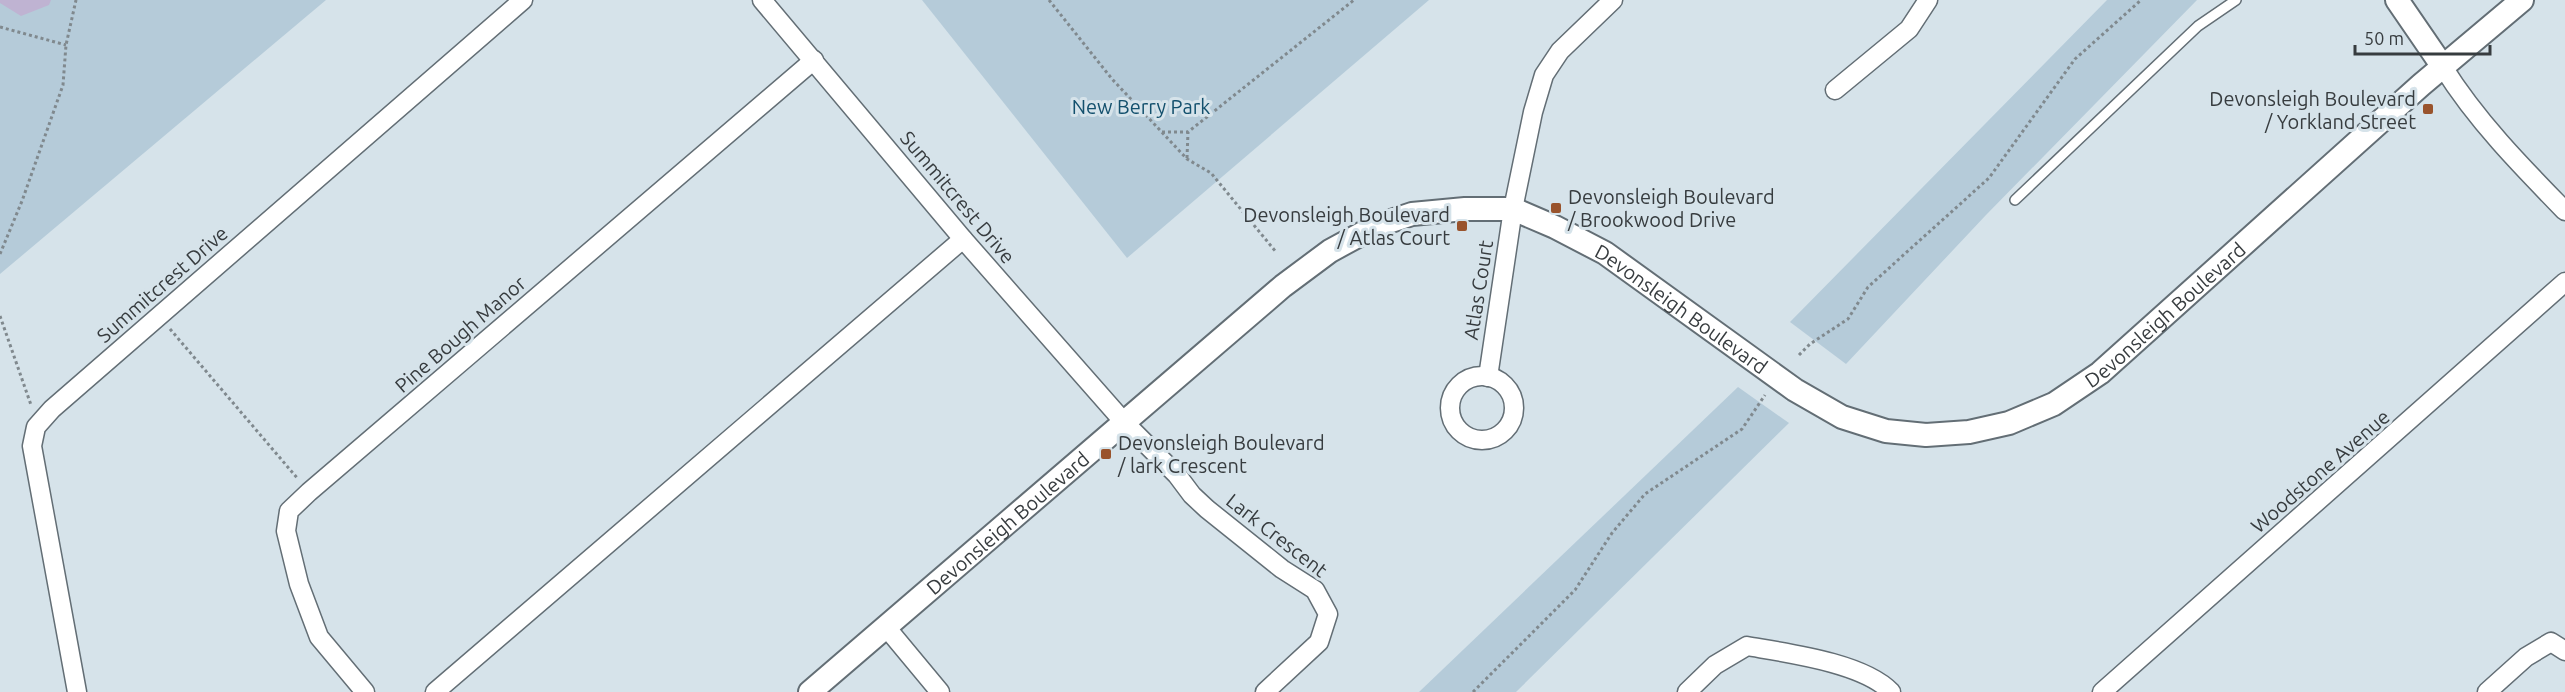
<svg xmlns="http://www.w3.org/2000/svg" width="2565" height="692" viewBox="0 0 2565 692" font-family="Ubuntu,sans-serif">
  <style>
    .green { fill: #b5cbd9 }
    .water { fill: #bfb3d2 }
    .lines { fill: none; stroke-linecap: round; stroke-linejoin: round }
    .service-casing { stroke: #636e75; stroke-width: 12 }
    .minor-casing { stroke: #636e75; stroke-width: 21 }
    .tertiary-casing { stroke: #636e75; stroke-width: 26 }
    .path { stroke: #80898e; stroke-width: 3; stroke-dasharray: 3 3; stroke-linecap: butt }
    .service { stroke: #fff; stroke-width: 9 }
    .minor { stroke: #fff; stroke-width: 18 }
    .tertiary { stroke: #fff; stroke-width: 22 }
    .poi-dot { fill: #99532c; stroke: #d6e3ea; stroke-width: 2 }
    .labels { text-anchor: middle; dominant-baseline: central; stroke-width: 6; stroke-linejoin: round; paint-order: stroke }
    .poi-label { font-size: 20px; fill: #373c3f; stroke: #d6e3ea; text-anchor: end }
    .park-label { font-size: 20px; fill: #13506d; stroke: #d6e3ea }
    .street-label { font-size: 20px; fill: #373c3f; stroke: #d6e3ea }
  </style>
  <rect width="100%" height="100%" fill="#d6e3ea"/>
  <g class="green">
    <polygon points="0,0 326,0 0,274"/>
    <polygon points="922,0 1429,0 1127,258"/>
    <polygon points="2107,0 2197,0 1986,215 1846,364 1790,322"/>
    <polygon points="1738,387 1789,423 1516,692 1419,692"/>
  </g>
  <polygon class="water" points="0,0 51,0 49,5 21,16 0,3"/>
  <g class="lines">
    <defs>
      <polyline id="service" points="2015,200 2198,26 2236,0"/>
      <g id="minor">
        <polyline points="762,0 963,239 1123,421 1177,475 1192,495 1207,509 1282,569 1315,590 1328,614 1319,642 1265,692"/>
        <path d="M2443 67C2476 120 2521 166 2565 211"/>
        <polyline points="1835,90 1909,29 1928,0"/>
        <circle cx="1482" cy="408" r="32"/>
        <polyline points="1488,377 1513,209 1533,112 1544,75 1560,51 1613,0"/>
        <polyline points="886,627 940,692"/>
        <polyline points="77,692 32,446 36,427 52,409 523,0"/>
        <polyline points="365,692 319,637 299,584 286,531 289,511 309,492 814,60"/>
        <polyline points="435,692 963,239"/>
        <path d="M1687 692 1715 665 1747 646C1787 653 1864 663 1891 692"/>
        <polyline points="2102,692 2565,282"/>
        <polyline points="2487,692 2526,657 2551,642 2565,651"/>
      </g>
      <g id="tertiary">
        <polyline points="2397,0 2443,67"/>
        <path id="s1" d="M810 692 1283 286 1330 251 1376 226 1412 214 1465 209H1513L1555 227 1605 253 1795 390 1842 417 1886 431 1926 435 1969 432 2009 423 2054 404 2100 373 2421 85 2522 0"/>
      </g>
    </defs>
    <use href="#service" class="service-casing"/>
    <use href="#minor" class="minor-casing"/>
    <use href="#tertiary" class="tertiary-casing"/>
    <g class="path">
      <polyline points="1049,0 1112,79 1187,159 1211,173 1276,252"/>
      <polyline points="0,27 66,45"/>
      <polyline points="1162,132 1188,132"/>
      <polyline points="1187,158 1188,132 1354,0"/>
      <polyline points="0,254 22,201 63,85 66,45 76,0"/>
      <polyline points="0,316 31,405"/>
      <polyline points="170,329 298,479"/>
      <polyline points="1799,355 1810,344 1848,319 1868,287 1989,178 2075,59 2141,0"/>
      <polyline points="1473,692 1575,590 1612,533 1645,494 1742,429 1765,395"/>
    </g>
    <use href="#service" class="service"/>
    <use href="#minor" class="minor"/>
    <use href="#tertiary" class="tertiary"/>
  </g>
  <g class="poi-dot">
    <rect x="2422" y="103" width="12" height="12" rx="3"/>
    <rect x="1550" y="202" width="12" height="12" rx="3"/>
    <rect x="1456" y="220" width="12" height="12" rx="3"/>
    <rect x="1100" y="448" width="12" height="12" rx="3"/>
  </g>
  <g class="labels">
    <g class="poi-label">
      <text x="2416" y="98">Devonsleigh Boulevard<tspan x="2416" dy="23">/ Yorkland Street</tspan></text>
      <text x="1568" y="196" text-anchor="start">Devonsleigh Boulevard<tspan x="1568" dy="23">/ Brookwood Drive</tspan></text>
      <text x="1450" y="214">Devonsleigh Boulevard<tspan x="1450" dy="23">/ Atlas Court</tspan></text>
      <text x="1118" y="442" text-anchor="start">Devonsleigh Boulevard<tspan x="1118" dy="23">/ lark Crescent</tspan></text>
    </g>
    <g class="park-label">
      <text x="1141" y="106">New Berry Park</text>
    </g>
    <g class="street-label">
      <text transform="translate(958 197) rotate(50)">Summitcrest Drive</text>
      <text transform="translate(162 284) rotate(-41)">Summitcrest Drive</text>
      <text transform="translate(1478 290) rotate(-81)">Atlas Court</text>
      <text stroke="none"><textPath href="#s1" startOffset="1070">Devonsleigh Boulevard</textPath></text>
      <text stroke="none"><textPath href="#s1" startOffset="1626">Devonsleigh Boulevard</textPath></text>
      <text transform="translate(460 334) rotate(-41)">Pine Bough Manor</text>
      <text transform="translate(2320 471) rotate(-41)">Woodstone Avenue</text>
      <text stroke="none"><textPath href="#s1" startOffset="260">Devonsleigh Boulevard</textPath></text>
      <text transform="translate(1277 535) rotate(38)">Lark Crescent</text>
    </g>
  </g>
  <path d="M2355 45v9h135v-9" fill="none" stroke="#373c3f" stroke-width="3"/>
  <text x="2364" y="45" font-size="18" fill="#373c3f" stroke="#d6e3ea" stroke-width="4.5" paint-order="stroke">50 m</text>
</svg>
